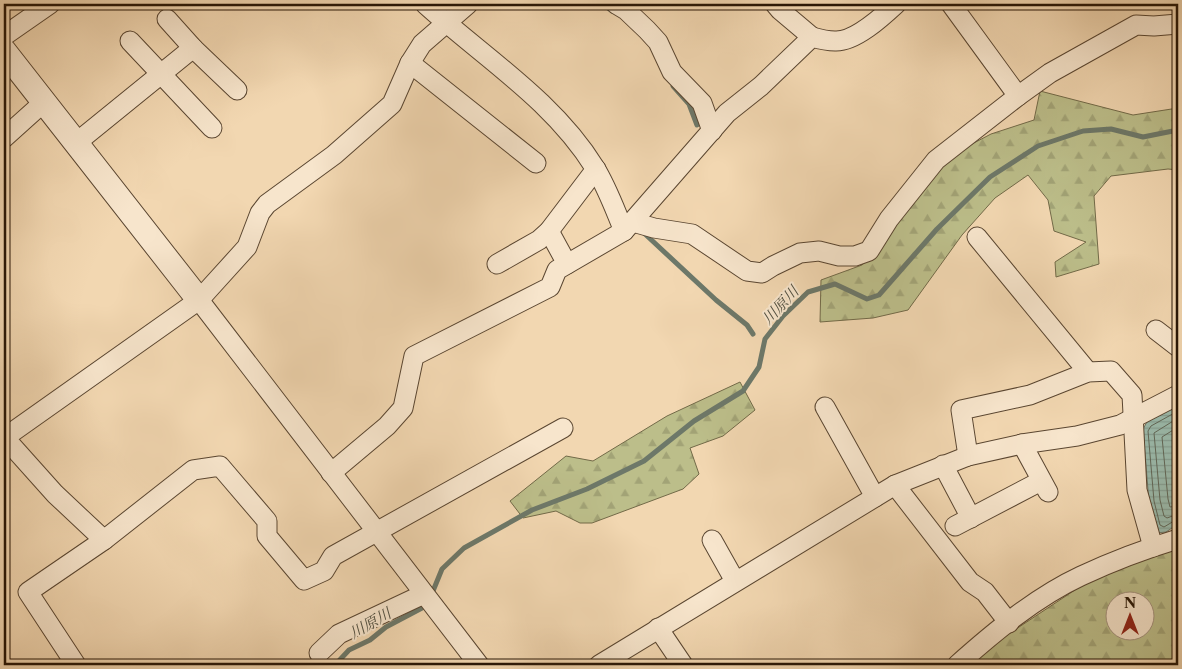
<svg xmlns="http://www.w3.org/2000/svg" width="1182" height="669" viewBox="0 0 1182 669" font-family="'Libre Caslon Text','Noto Serif JP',serif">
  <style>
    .forest { fill: url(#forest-firs); stroke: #726a48; fill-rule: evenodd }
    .water { fill: url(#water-rules); stroke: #6d7869 }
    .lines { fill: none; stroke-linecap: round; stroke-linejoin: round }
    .shore { stroke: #626858; stroke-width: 1 }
    .stream { stroke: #6d7869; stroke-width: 5 }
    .minor-casing { stroke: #5a4631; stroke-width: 21 }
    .tertiary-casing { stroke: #5a4631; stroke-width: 26 }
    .minor { stroke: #f7e5cc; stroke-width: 19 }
    .tertiary { stroke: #f7e5cc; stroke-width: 24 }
    .labels { text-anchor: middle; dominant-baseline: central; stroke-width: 4; stroke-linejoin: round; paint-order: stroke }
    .water-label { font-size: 15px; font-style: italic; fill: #504f40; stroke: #f7e5cc }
  </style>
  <defs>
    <pattern id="forest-firs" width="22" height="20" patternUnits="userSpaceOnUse" patternTransform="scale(1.25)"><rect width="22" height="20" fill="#bcbe8a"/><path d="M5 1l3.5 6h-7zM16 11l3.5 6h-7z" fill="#a2a376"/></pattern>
    <pattern id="water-rules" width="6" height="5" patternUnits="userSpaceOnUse" patternTransform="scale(1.25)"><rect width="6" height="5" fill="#9bbaab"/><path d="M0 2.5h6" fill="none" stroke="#869f92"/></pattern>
  </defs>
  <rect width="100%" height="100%" fill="#f2d7b1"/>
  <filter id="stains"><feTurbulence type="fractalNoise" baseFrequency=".004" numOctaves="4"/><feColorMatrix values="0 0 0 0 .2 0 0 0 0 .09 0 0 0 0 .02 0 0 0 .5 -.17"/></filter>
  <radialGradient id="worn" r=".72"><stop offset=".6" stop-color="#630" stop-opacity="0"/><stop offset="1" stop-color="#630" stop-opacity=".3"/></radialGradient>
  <g class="forest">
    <polygon points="1040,91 1133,115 1178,108 1178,170 1168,169 1111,176 1094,196 1099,264 1056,277 1055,262 1086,242 1054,231 1048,200 1028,175 995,198 962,235 908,310 873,318 820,322 821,280 862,265 881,247 917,192 949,156 991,134 1034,120"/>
    <polygon points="740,382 755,410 723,436 690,448 699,474 683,489 592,523 580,523 556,511 523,518 510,501 566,456 593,461 667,416"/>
    <path d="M1171 541 1178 552V665H972L995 643 1096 576ZM1114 602H1144V632H1114Z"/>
  </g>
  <polygon class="water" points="1178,405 1178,524 1166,532 1156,533 1149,502 1143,429 1147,422"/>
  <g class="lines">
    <g class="shore">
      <polyline points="1178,411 1151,426 1148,431 1154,501 1160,525 1164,527 1174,521 1178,520"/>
      <polyline points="1178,418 1154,433 1160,500 1164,516 1167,518 1178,514"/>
      <polyline points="1178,427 1162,437 1168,499 1170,507 1178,506"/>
    </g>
    <g class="stream">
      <polyline points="603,4 612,11"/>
      <polyline points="673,86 689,104 697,125"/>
      <polyline points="645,234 716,300 747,325 753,334"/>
      <polyline points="433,591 442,569 464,548 532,510 587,489 644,461 694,421 743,391 759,367 765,339 783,316 808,292 835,284 867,299 879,295 937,229 990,177 1038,146 1083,131 1111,129 1143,137 1178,130"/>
      <polyline points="335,665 349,650 370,640 386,627 422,608"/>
    </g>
    <defs>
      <g id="minor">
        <path d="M425 4C483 57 553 100 595 168 607 187 615 210 624 231"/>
        <polyline points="616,4 626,10 647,30 658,42 672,72 702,103 712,131"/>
        <polyline points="775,4 780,10 812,37"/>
        <polyline points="951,4 1018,96"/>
        <polyline points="167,19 193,48 237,90"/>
        <polyline points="4,36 50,4"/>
        <polyline points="130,41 212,128"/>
        <polyline points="410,63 536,163"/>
        <polyline points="4,138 44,102"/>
        <polyline points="76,143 193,48"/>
        <polyline points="633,222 654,228 692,234 747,271 762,273 773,266 800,253 819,251 839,256 855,256 869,251 889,219 936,160 1018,96 1050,73 1136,25 1154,26 1178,24"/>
        <polyline points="549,231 567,264"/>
        <polyline points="977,237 1088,372"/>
        <polyline points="497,264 539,240 549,231 596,169"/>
        <polyline points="199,300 479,665"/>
        <polyline points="1156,330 1178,347"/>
        <polyline points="825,407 875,497"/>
        <polyline points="4,437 55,494 104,540"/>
        <polyline points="4,438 199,300 247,247 260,213 267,204 334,155 392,104 410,63 422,44 468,4"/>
        <polyline points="1022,444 1048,492"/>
        <polyline points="968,456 961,410 1030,395 1088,372 1111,371 1132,395 1137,490 1153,547"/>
        <polyline points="943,465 971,518"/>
        <path d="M331 473 387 426 403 408 414 356 550 287 557 270 624 231 727 113 761 86 812 37C819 39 828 41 835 41 855 42 882 17 896 4"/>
        <polyline points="895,485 970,582 985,592 1009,623"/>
        <polyline points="955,526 1041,481"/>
        <polyline points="712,540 735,581"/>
        <polyline points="658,628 683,665"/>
        <polyline points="319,653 339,634 424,594"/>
        <polyline points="76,665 28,592 104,540 193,470 220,466 267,521 267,536 304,580 324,571 333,556 563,428"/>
        <polyline points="599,665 895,485 968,456 1022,444 1077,436 1120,425 1178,395"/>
        <path d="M957 665C994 632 1036 597 1081 576 1113 561 1145 549 1178 539"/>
      </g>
      <polyline id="tertiary" points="4,51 199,300"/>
    </defs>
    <use href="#minor" class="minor-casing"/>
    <use href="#tertiary" class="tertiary-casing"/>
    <use href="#minor" class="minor"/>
    <use href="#tertiary" class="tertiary"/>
  </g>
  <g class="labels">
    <g class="water-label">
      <text transform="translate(780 305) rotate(-47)">川原川</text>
      <text transform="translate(370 623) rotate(-30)">川原川</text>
    </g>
  </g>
  <rect width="1182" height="669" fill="none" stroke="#f2d7b1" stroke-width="20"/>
  <rect x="5" y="5" width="1172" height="659" fill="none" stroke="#281606" stroke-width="2.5"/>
  <rect x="10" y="10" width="1162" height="649" fill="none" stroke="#281606"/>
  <g transform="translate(1130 616)"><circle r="24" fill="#f7e5cc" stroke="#a4927d"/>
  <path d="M0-4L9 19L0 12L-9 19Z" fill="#8f2418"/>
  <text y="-8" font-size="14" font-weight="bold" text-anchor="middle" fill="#281606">N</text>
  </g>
  <rect width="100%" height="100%" filter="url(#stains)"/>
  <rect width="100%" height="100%" fill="url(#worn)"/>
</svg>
